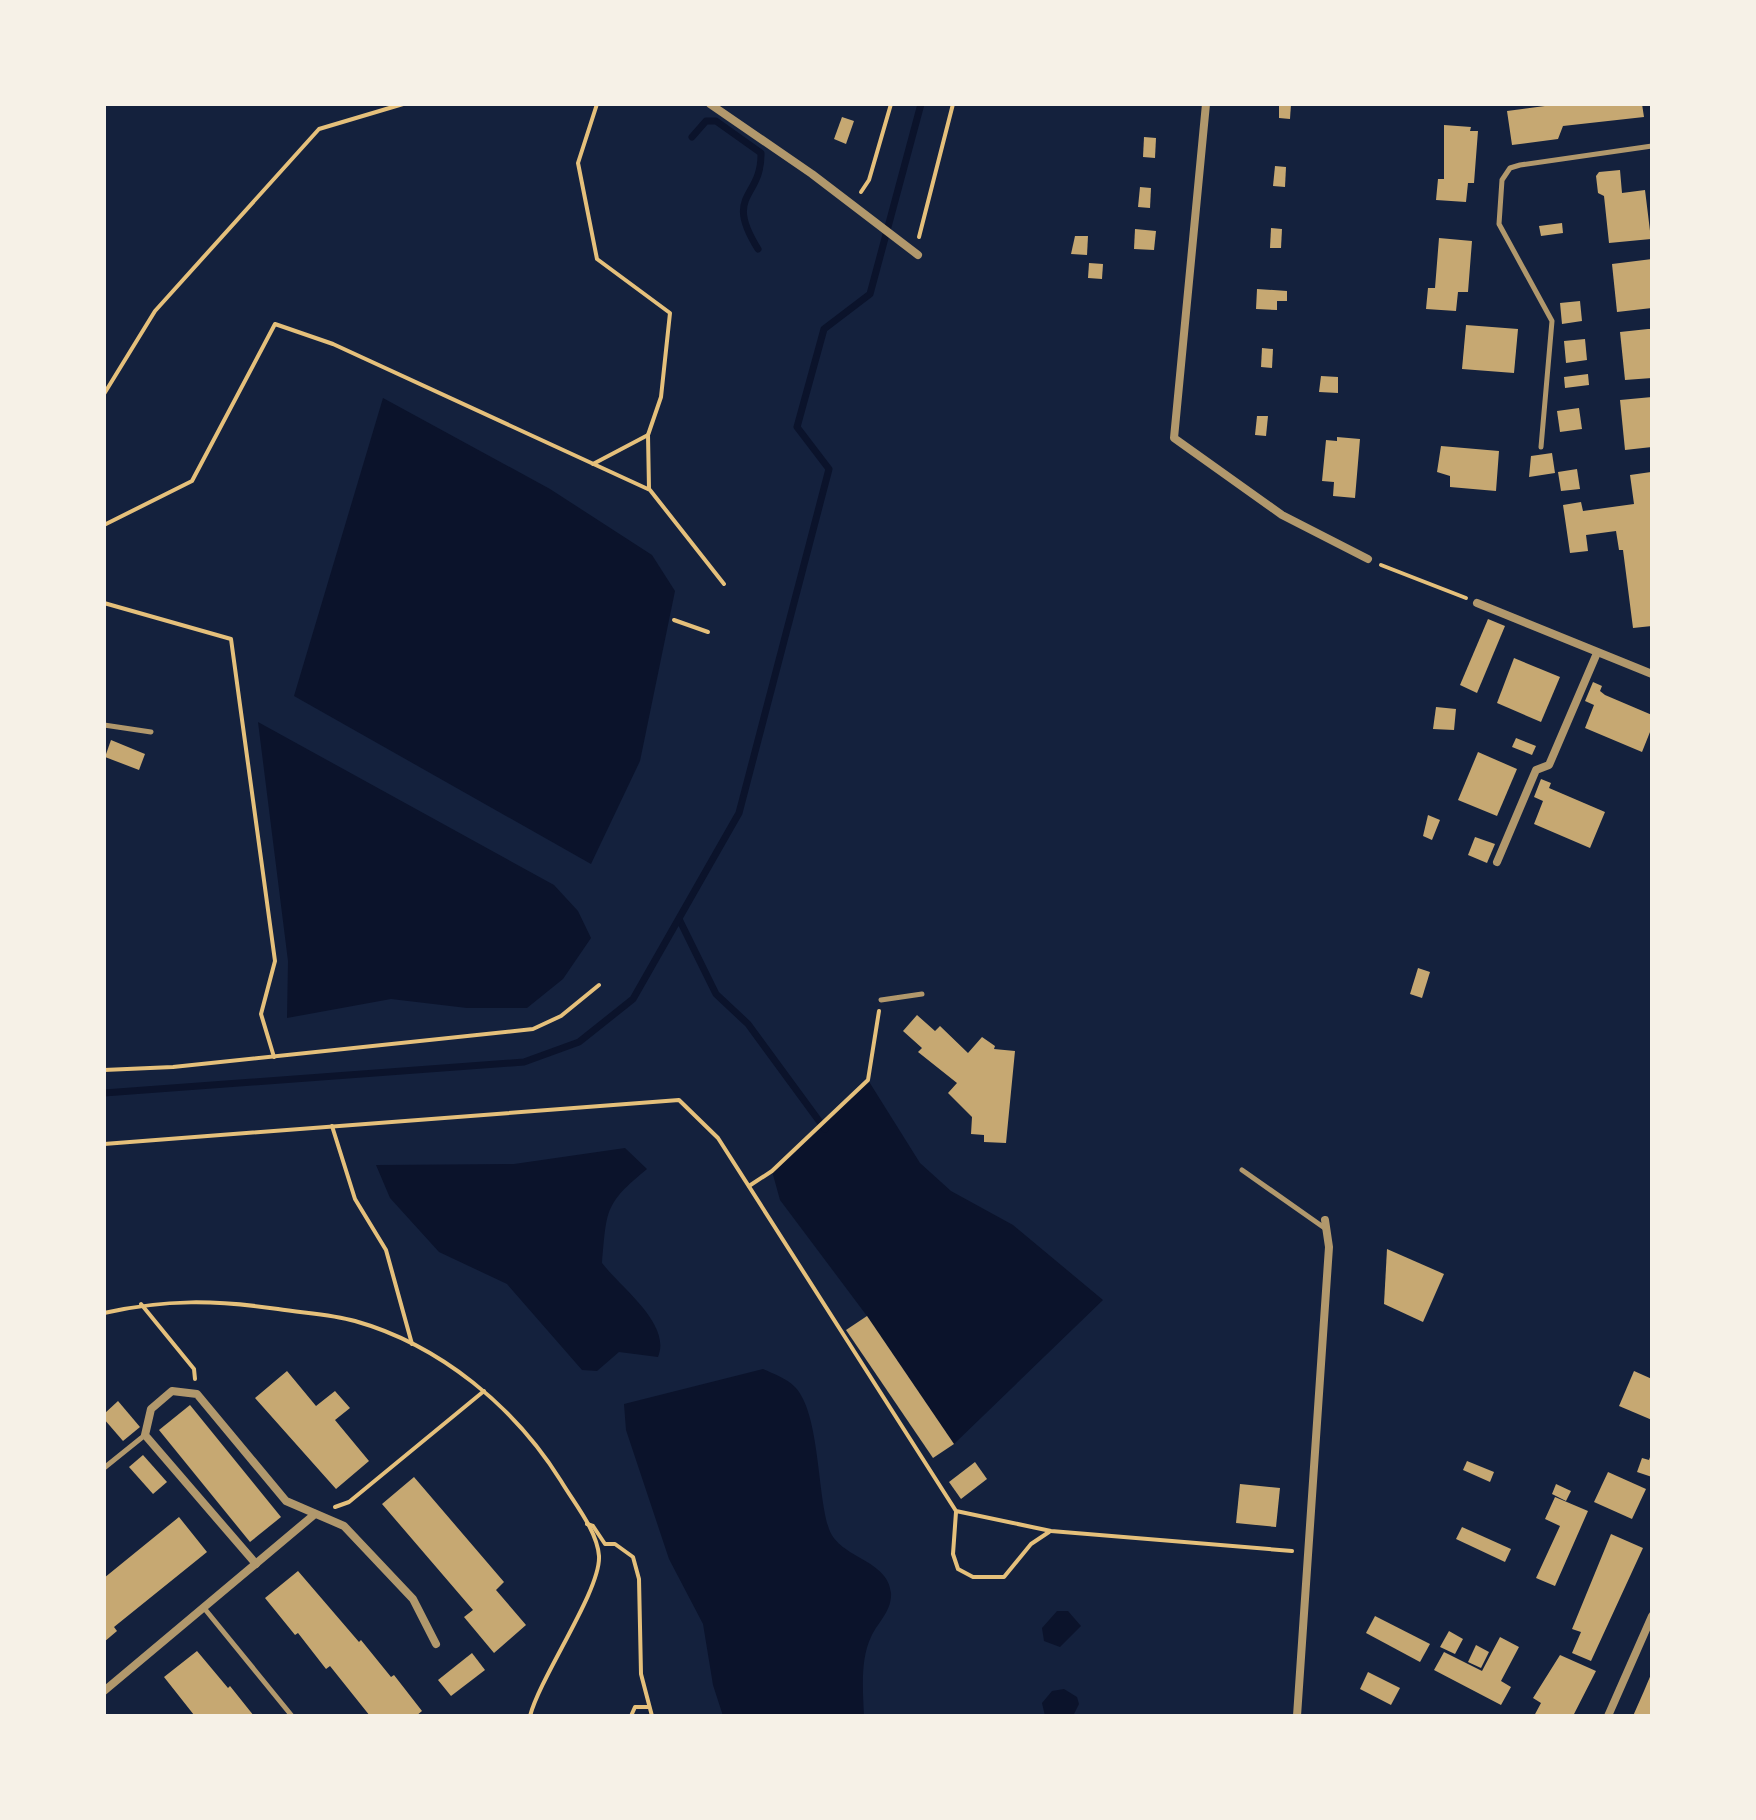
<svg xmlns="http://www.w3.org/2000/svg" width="1756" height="1820" viewBox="0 0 1756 1820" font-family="'Times New Roman',serif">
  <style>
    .water { fill: #0b132b }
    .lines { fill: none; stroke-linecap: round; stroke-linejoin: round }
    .stream { stroke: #0b132b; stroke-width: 7 }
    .building { fill: #c6a872 }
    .path { stroke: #e5c07b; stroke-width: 4 }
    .service { stroke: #b1986c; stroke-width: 5 }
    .minor { stroke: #b1986c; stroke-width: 8 }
  </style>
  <rect width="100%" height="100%" fill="#14213d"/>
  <g class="water">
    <polygon points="383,398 550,489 652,555 675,591 640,761 591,864 294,696"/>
    <polygon points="258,722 554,885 578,911 591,938 563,979 527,1008 467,1008 391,999 287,1018 288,961"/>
    <polygon points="868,1080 920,1163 951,1191 1013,1225 1103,1300 954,1444 867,1316 780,1200 772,1171"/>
    <path d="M625 1148 647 1169C604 1204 607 1210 602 1263 620 1287 672 1324 658 1357L619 1352 597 1371 582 1370 507 1284 439 1252 390 1198 376 1165 514 1164Z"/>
    <path d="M763 1369C774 1374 786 1378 795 1387 820 1413 817 1494 829 1529 840 1559 888 1559 891 1593 892 1611 878 1622 871 1637 860 1660 863 1691 864 1716H723L713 1685 703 1624 669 1559 626 1430 624 1404Z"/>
    <polygon points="1057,1611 1068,1611 1081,1626 1060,1647 1044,1641 1042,1628"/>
    <polygon points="1064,1689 1077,1697 1079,1704 1073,1716 1045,1716 1042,1703 1052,1691"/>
  </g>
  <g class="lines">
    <g class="stream">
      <path d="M692 137 706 121H716L761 153C762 199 723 193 758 249"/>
      <polyline points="680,921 716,994 748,1024 825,1129"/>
      <polyline points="104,1093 524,1062 579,1042 633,999 739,813 829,469 797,427 824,329 870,294 921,104"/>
    </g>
  </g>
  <g class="building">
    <polygon points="1279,104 1291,104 1290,119 1279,118"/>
    <polygon points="1560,104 1642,104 1644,117 1563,126 1558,139 1512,145 1507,111"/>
    <polygon points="842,117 854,121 846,144 834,139"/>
    <polygon points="1444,125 1471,127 1470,131 1478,131 1474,183 1468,183 1466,202 1436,200 1438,179 1444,179"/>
    <polygon points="1144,137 1156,138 1155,158 1143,157"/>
    <polygon points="1275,166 1286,167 1285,187 1273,186"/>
    <polygon points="1620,170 1622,193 1645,190 1651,239 1609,243 1604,196 1598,193 1596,176 1599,172"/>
    <polygon points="1140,187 1151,188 1150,208 1138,207"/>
    <polygon points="1562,223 1563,233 1541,236 1539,226"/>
    <polygon points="1271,228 1282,229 1281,248 1270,248"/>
    <polygon points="1135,229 1156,231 1154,250 1134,249"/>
    <polygon points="1075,236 1088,236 1087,255 1071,254"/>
    <polygon points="1439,238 1472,241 1468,292 1458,292 1456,311 1426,309 1428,288 1435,288"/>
    <polygon points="1652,259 1652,308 1617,312 1612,264"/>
    <polygon points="1089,263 1103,264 1102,279 1088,278"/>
    <polygon points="1257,289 1287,291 1287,301 1277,301 1277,310 1256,309"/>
    <polygon points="1580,301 1582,321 1562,324 1560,303"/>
    <polygon points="1466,325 1518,329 1514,373 1462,369"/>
    <polygon points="1648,329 1652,329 1652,378 1625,380 1620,332"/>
    <polygon points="1585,339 1587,360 1566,363 1564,341"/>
    <polygon points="1262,348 1273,349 1272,368 1261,367"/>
    <polygon points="1588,374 1589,385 1565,388 1564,377"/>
    <polygon points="1321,376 1338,377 1338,393 1319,392"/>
    <polygon points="1652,397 1652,447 1625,450 1620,400"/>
    <polygon points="1579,408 1582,429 1560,432 1557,411"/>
    <polygon points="1257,416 1268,416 1266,436 1255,435"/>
    <polygon points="1337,437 1360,439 1355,498 1333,496 1334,482 1322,481 1326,440 1337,441"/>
    <polygon points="1441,446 1499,451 1496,491 1450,487 1450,476 1437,472"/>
    <polygon points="1552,453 1555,473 1529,477 1531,456"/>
    <polygon points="1577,469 1580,489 1561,491 1558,472"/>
    <polygon points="1651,472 1652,626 1633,628 1623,550 1619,550 1616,531 1586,535 1588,551 1570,553 1563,505 1581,502 1583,511 1634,504 1630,475"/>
    <polygon points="1488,619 1505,626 1477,693 1460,685"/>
    <polygon points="1514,658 1560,677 1541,722 1497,703"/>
    <polygon points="1593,682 1602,686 1600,691 1605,695 1652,715 1652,727 1642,752 1585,728 1594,705 1585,701"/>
    <polygon points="1436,707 1456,709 1454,730 1433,729"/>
    <polygon points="1516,738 1536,746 1532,755 1512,747"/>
    <polygon points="111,740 145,754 139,770 105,757"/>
    <polygon points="1478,752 1517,769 1497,816 1458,800"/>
    <polygon points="1541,779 1551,783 1549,788 1605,812 1590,848 1534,824 1543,801 1534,797"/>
    <polygon points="1428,815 1440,820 1432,840 1423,836"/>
    <polygon points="1475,837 1495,844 1487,863 1468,855"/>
    <polygon points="1418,968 1430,972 1422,998 1410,994"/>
    <polygon points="917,1015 935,1031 940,1026 968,1053 982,1037 995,1046 994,1049 1015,1051 1006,1143 984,1142 984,1135 971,1134 972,1117 948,1093 957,1083 918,1052 922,1048 903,1031"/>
    <polygon points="1387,1249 1444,1274 1423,1322 1384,1304"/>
    <polygon points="867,1316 954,1444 933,1458 846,1330"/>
    <polygon points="287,1371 316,1406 335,1391 350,1408 335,1420 369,1461 336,1489 255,1398"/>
    <polygon points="1634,1371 1652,1379 1652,1420 1619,1406"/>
    <polygon points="118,1401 140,1427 123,1441 104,1419 104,1414"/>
    <polygon points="190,1405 281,1517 250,1542 159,1430"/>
    <polygon points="1652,1451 1652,1477 1637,1472 1642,1458 1649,1460"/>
    <polygon points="143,1455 167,1482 153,1494 129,1467"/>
    <polygon points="1467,1461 1494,1472 1490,1482 1463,1470"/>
    <polygon points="975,1462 987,1479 961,1499 949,1482"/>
    <polygon points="1608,1472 1646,1489 1632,1519 1594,1502"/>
    <polygon points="414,1477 504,1582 496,1590 526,1625 494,1653 464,1617 473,1610 382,1504"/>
    <polygon points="1240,1484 1280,1488 1276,1527 1236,1523"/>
    <polygon points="1556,1484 1571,1491 1566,1501 1552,1494"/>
    <polygon points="1555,1497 1588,1511 1555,1586 1536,1578 1560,1526 1545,1519"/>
    <polygon points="179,1517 207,1552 114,1627 117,1631 104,1642 104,1578"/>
    <polygon points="1462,1527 1511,1549 1505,1562 1456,1539"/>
    <polygon points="1611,1534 1643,1548 1591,1661 1572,1653 1581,1632 1572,1629"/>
    <polygon points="298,1571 359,1642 361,1640 391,1677 394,1675 422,1711 416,1716 370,1716 330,1666 326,1669 298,1633 295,1635 265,1598"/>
    <polygon points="1375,1616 1430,1644 1420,1662 1366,1633"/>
    <polygon points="1449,1631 1463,1639 1455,1654 1440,1647"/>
    <polygon points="1500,1637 1519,1647 1501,1681 1511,1687 1501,1705 1434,1670 1444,1652 1482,1671"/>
    <polygon points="1476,1645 1489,1652 1481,1668 1468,1662"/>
    <polygon points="197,1651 228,1688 230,1686 254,1716 194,1715 164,1677"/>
    <polygon points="472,1653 485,1670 451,1696 438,1680"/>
    <polygon points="1560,1655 1596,1671 1573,1716 1534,1716 1541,1703 1533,1698"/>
    <polygon points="1368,1672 1400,1688 1391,1705 1360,1689"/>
    <polygon points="1652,1672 1652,1716 1633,1716 1644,1691"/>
  </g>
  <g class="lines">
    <g class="path">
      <polyline points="597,104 578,163 597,259 670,313 661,397 648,435 649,489"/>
      <polyline points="861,192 869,180 891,104"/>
      <polyline points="919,237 953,104"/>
      <polyline points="104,394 155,311 319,129 403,104"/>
      <polyline points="593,464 648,435"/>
      <polyline points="104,525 192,481 275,324 333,344 650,490 724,584"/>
      <polyline points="1381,565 1466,598"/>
      <polyline points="104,603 231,639 275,961 261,1014 274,1057"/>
      <polyline points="674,620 708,632"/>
      <polyline points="104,1070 173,1067 533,1029 561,1016 599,985"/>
      <polyline points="332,1126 355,1199 386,1250 412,1344"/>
      <polyline points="104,1144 679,1100 718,1138 956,1511 1051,1531 1292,1551"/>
      <polyline points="749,1186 772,1171 868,1080 879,1011"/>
      <polyline points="141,1304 194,1369 195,1379"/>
      <path d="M104 1313C166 1299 216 1300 278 1309 303 1313 331 1314 355 1321 440 1345 515 1407 561 1481 574 1503 597 1530 599 1556 601 1590 541 1675 530 1716"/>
      <polyline points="335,1507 349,1502 484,1391"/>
      <polyline points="956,1512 953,1554 958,1569 973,1577 1004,1577 1031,1544 1049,1532"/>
      <polyline points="587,1524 593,1526 605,1544 615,1544 633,1557 639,1579 641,1674 652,1716"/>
      <polyline points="631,1716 635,1707 649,1707"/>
    </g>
    <g class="service">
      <polyline points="1541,447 1552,321 1499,224 1502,180 1510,168 1520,165 1652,146"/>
      <polyline points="104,725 151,732"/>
      <polyline points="881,1000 922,994"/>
      <polyline points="1242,1170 1326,1229"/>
      <polyline points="104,1468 145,1435"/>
      <polyline points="204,1608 292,1716"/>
    </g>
    <g class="minor">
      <polyline points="710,104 812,174 918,255"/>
      <polyline points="1206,104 1174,438 1282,515 1368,559"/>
      <polyline points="1477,603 1652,674"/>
      <polyline points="1497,862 1536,770 1549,765 1597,653"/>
      <polyline points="256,1564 145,1435 151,1409 172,1391 197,1394 286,1501 344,1526 413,1599 436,1644"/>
      <polyline points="104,1691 315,1514"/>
      <polyline points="1297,1716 1329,1247 1325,1220"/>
      <polyline points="1608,1716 1652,1616"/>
    </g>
  </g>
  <rect width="1756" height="1820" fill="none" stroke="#f6f1e7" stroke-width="212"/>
</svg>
